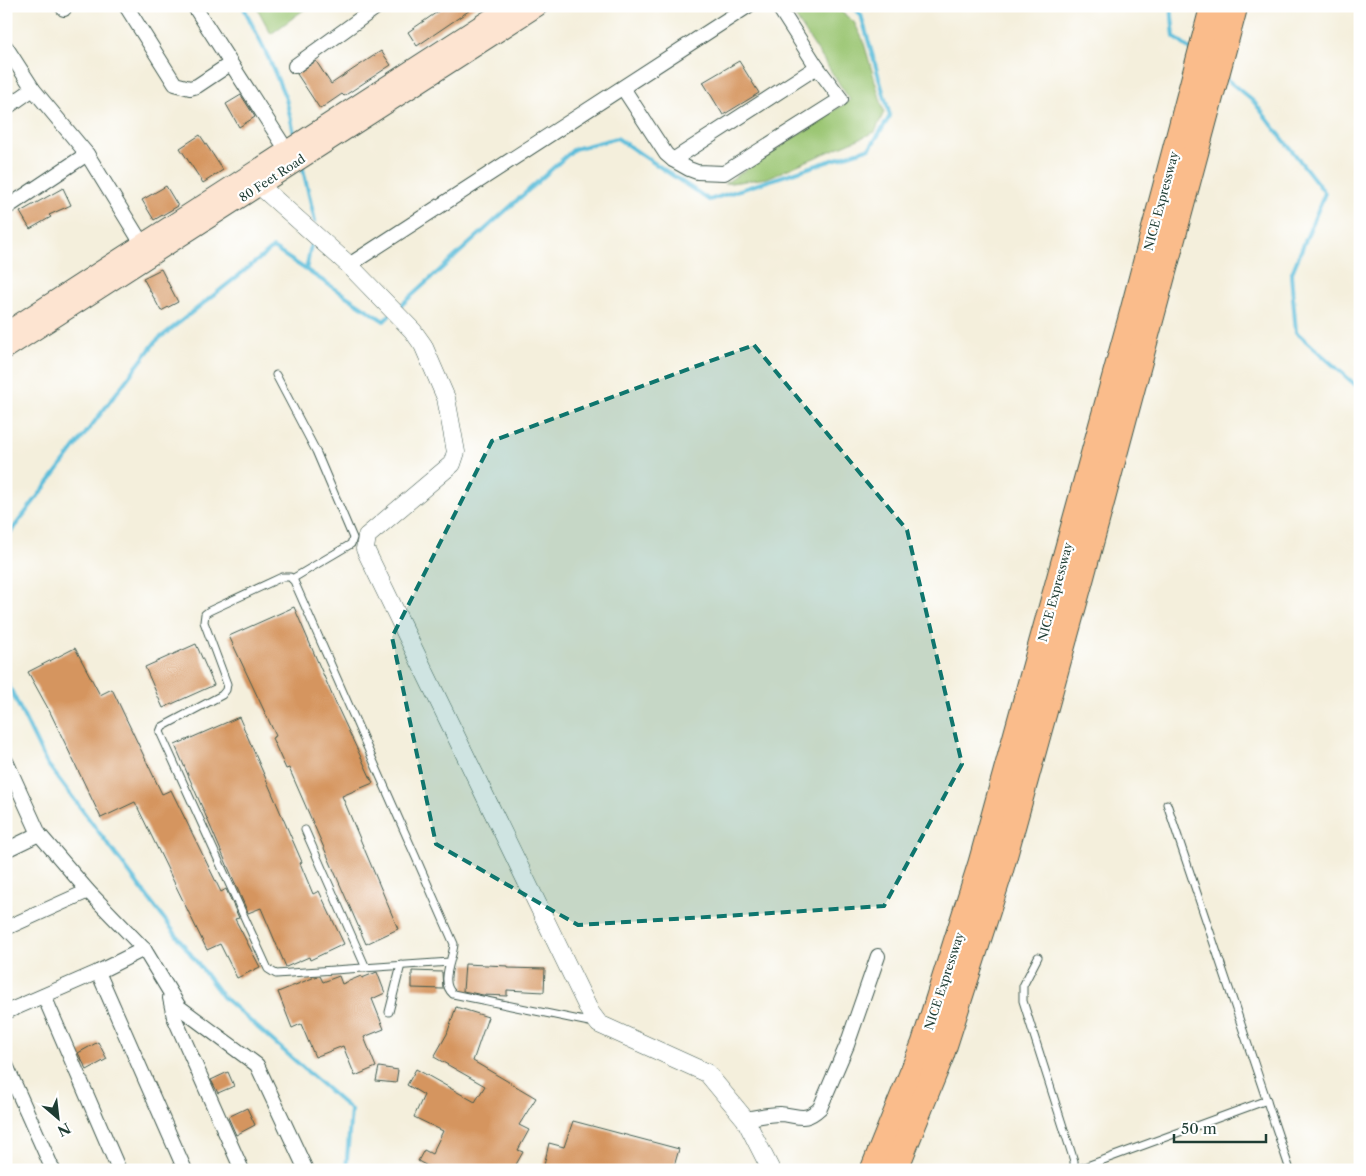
<svg xmlns="http://www.w3.org/2000/svg" width="1366" height="1176" viewBox="0 0 1366 1176" font-family="'Libre Caslon Text',serif">
  <style>
    .green { fill: #9bc673; stroke: #5d8254 }
    .lines { fill: none; stroke-linecap: round; stroke-linejoin: round }
    .stream { stroke: #5bbdda; stroke-width: 4 }
    .building { fill: #d5955f }
    .service-casing { stroke: #3f584d; stroke-width: 9 }
    .minor-casing { stroke: #3f584d; stroke-width: 16 }
    .tertiary-casing { stroke: #3f584d; stroke-width: 19 }
    .secondary-casing { stroke: #3f584d; stroke-width: 21 }
    .motorway-casing { stroke: #3f584d; stroke-width: 27 }
    .service { stroke: #fff; stroke-width: 7 }
    .minor { stroke: #fff; stroke-width: 14 }
    .tertiary { stroke: #fff; stroke-width: 18 }
    .secondary { stroke: #fde4d1; stroke-width: 19 }
    .motorway { stroke: #fabc8b; stroke-width: 25 }
    .marked { fill: #0f766e; fill-opacity: 0.2; stroke: #0f766e; stroke-width: 4; stroke-dasharray: 10 6; stroke-linejoin: round }
    .labels { text-anchor: middle; dominant-baseline: central; stroke-width: 4.5; stroke-linejoin: round; paint-order: stroke }
    .street-label { font-size: 12px; fill: #1f3d34; stroke: #fff }
  </style>
  <rect width="100%" height="100%" fill="#fff"/>
  <filter id="ink" filterUnits="userSpaceOnUse"><feTurbulence type="fractalNoise" baseFrequency=".02" numOctaves="2"/><feDisplacementMap in="SourceGraphic" scale="10" xChannelSelector="R" yChannelSelector="G"/><feConvolveMatrix kernelMatrix="1 2 1 2 8 2 1 2 1" color-interpolation-filters="sRGB"/></filter>
  <filter id="wash" filterUnits="userSpaceOnUse"><feTurbulence type="fractalNoise" baseFrequency=".0096" numOctaves="4" result="noise"/><feDisplacementMap in="SourceGraphic" scale="20" xChannelSelector="R" yChannelSelector="G"/><feGaussianBlur stdDeviation="1.12" result="paint"/><feColorMatrix in="noise" values="0 0 0 0 0 0 0 0 0 0 0 0 0 0 0 0 0 1.4 0 .05"/><feComposite in="paint" operator="in"/></filter>
  <g filter="url(#wash)">
    <rect width="100%" height="100%" fill="#f4efdc"/>
    <g class="green">
      <polygon points="256,6 309,6 271,34"/>
      <polygon points="788,6 834,6 854,22 863,40 884,112 875,132 767,178 724,184 850,100"/>
    </g>
    <g class="lines">
      <g class="stream">
        <polyline points="243,6 269,59 286,99 294,133"/>
        <polyline points="1171,6 1174,37 1192,51"/>
        <polyline points="1224,77 1254,102 1325,193 1291,275 1296,332 1360,389"/>
        <polyline points="302,165 315,221"/>
        <polyline points="306,270 311,245"/>
        <polyline points="398,308 574,149 617,138 709,200 870,148 890,116 861,15 853,6"/>
        <polyline points="6,538 156,341 273,248 384,321 391,314"/>
        <polyline points="6,680 46,762 223,997 351,1110 346,1170"/>
      </g>
    </g>
    <g id="blocks">
      <g class="building">
        <polygon points="446,6 476,6 417,46 408,32"/>
        <polygon points="381,51 391,65 344,96 342,94 320,109 297,74 316,61 331,84"/>
        <polygon points="739,61 759,93 723,115 703,82"/>
        <polygon points="241,95 255,117 239,127 226,104"/>
        <polygon points="200,135 223,170 203,183 180,148"/>
        <polygon points="166,186 178,206 154,220 142,200"/>
        <polygon points="63,188 71,205 49,215 51,217 30,229 20,212"/>
        <polygon points="161,269 178,302 161,311 143,278"/>
        <polygon points="294,607 336,704 373,783 342,796 398,929 366,944 289,768 286,769 272,738 276,736 229,636"/>
        <polygon points="196,644 214,685 163,708 145,667"/>
        <polygon points="75,648 100,695 112,689 162,794 171,790 221,892 226,889 239,918 235,919 260,967 237,978 220,944 207,950 135,802 101,818 50,712 28,672"/>
        <polygon points="239,717 302,862 300,863 313,894 319,891 344,944 310,960 309,957 286,967 261,908 248,913 175,745"/>
        <polygon points="465,964 508,966 508,968 545,969 544,992 507,990 507,996 483,995 463,991"/>
        <polygon points="412,971 442,972 443,989 412,988"/>
        <polygon points="377,972 385,993 372,999 384,1029 364,1037 376,1067 355,1076 343,1046 315,1057 301,1024 292,1028 278,992 315,977 320,976 323,982 339,976 342,984 361,976 362,978"/>
        <polygon points="456,1007 488,1017 473,1061 536,1098 519,1125 529,1130 518,1150 523,1152 513,1170 435,1170 418,1161 424,1150 432,1154 443,1131 414,1117 424,1095 407,1085 416,1069 475,1102 485,1086 434,1057 447,1034"/>
        <polygon points="98,1042 107,1059 87,1070 78,1053"/>
        <polygon points="379,1067 398,1070 396,1083 376,1081"/>
        <polygon points="228,1072 234,1086 218,1093 211,1080"/>
        <polygon points="247,1108 255,1125 236,1135 228,1117"/>
        <polygon points="573,1121 679,1149 673,1170 543,1170 549,1143 564,1147"/>
      </g>
    </g>
  </g>
  <g filter="url(#ink)">
    <use href="#blocks" fill-opacity="0" stroke="#3f584d" stroke-width="1"/>
    <g class="lines">
      <defs>
        <g id="service">
          <polyline points="276,375 316,451 353,538 351,544 292,579"/>
          <polyline points="1167,804 1290,1170"/>
          <polyline points="305,830 366,968"/>
          <polyline points="1038,957 1023,986 1023,1001 1074,1161 1074,1170"/>
          <path d="M450 962 276 974 268 969 160 732 162 727 222 695 226 690 227 684 204 622 205 614 209 611 282 577H290L294 581 454 944C453 959 439 982 453 994L594 1023"/>
          <polyline points="389,1012 401,965"/>
          <polyline points="1076,1170 1267,1100"/>
        </g>
        <g id="minor">
          <polyline points="62,6 64,9"/>
          <polyline points="126,6 175,84 190,88 197,86 230,64"/>
          <polyline points="194,6 291,157"/>
          <polyline points="6,47 33,89 87,154 147,252"/>
          <polyline points="295,66 378,6"/>
          <polyline points="623,88 666,154 673,160 689,169 697,172 724,173 841,99 817,67 778,6"/>
          <polyline points="6,108 33,89"/>
          <polyline points="673,160 817,67"/>
          <polyline points="6,208 87,154"/>
          <polyline points="349,265 748,6"/>
          <polyline points="6,761 39,834 88,891 144,949 179,1007 257,1065 306,1170"/>
          <polyline points="6,850 39,834"/>
          <polyline points="6,928 88,891"/>
          <polyline points="98,972 185,1170"/>
          <polyline points="44,996 119,1170"/>
          <polyline points="170,998 174,1017 242,1170"/>
          <polyline points="6,1012 98,972 144,949"/>
          <polyline points="6,1065 53,1170"/>
          <path d="M745 1119C756 1117 769 1114 780 1114 799 1115 804 1123 820 1108L847 1045 878 956"/>
        </g>
        <polyline id="tertiary" points="260,186 349,265 413,331 423,345 446,398 456,452 452,464 367,536 365,549 590,1012 599,1024 707,1073 745,1119 771,1170"/>
        <g id="secondary">
          <polyline points="6,332 510,6"/>
          <polyline points="6,349 538,6"/>
        </g>
        <g id="motorway">
          <polyline points="873,1170 924,1044 981,863 1131,318 1213,6"/>
          <polyline points="895,1170 941,1056 1000,872 1079,586 1235,6"/>
        </g>
      </defs>
      <use href="#service" class="service-casing"/>
      <use href="#minor" class="minor-casing"/>
      <use href="#tertiary" class="tertiary-casing"/>
      <use href="#secondary" class="secondary-casing"/>
      <use href="#motorway" class="motorway-casing"/>
      <use href="#service" class="service"/>
      <use href="#minor" class="minor"/>
      <use href="#tertiary" class="tertiary"/>
      <use href="#secondary" class="secondary"/>
      <use href="#motorway" class="motorway"/>
    </g>
  </g>
  <path class="marked" d="M754 345 907 530 962 764 884 906 578 925 436 844 392 637 492 441Z"/>
  <g class="labels">
    <g class="street-label">
      <text transform="translate(272 178) rotate(-33)">80 Feet Road</text>
      <text transform="translate(1161 201) rotate(-75)">NICE Expressway</text>
      <text transform="translate(1055 592) rotate(-75)">NICE Expressway</text>
      <text transform="translate(944 981) rotate(-72)">NICE Expressway</text>
    </g>
  </g>
  <rect width="1366" height="1176" fill="none" stroke="#fff" stroke-width="25"/>
  <g transform="translate(58 1118) rotate(152)" stroke="#ffffff" stroke-width="4" paint-order="stroke">
  <path d="M0-4L9 19L0 12L-9 19Z" fill="#1f3d34"/>
  <text y="-8" font-size="14" font-weight="bold" text-anchor="middle" fill="#1f3d34">N</text>
  </g>
  <path d="M1174 1134v8h92v-8" fill="none" stroke="#1f3d34" stroke-width="2.5"/>
  <text x="1181" y="1134" font-size="15" fill="#1f3d34" stroke="#ffffff" stroke-width="4" paint-order="stroke">50 m</text>
</svg>
